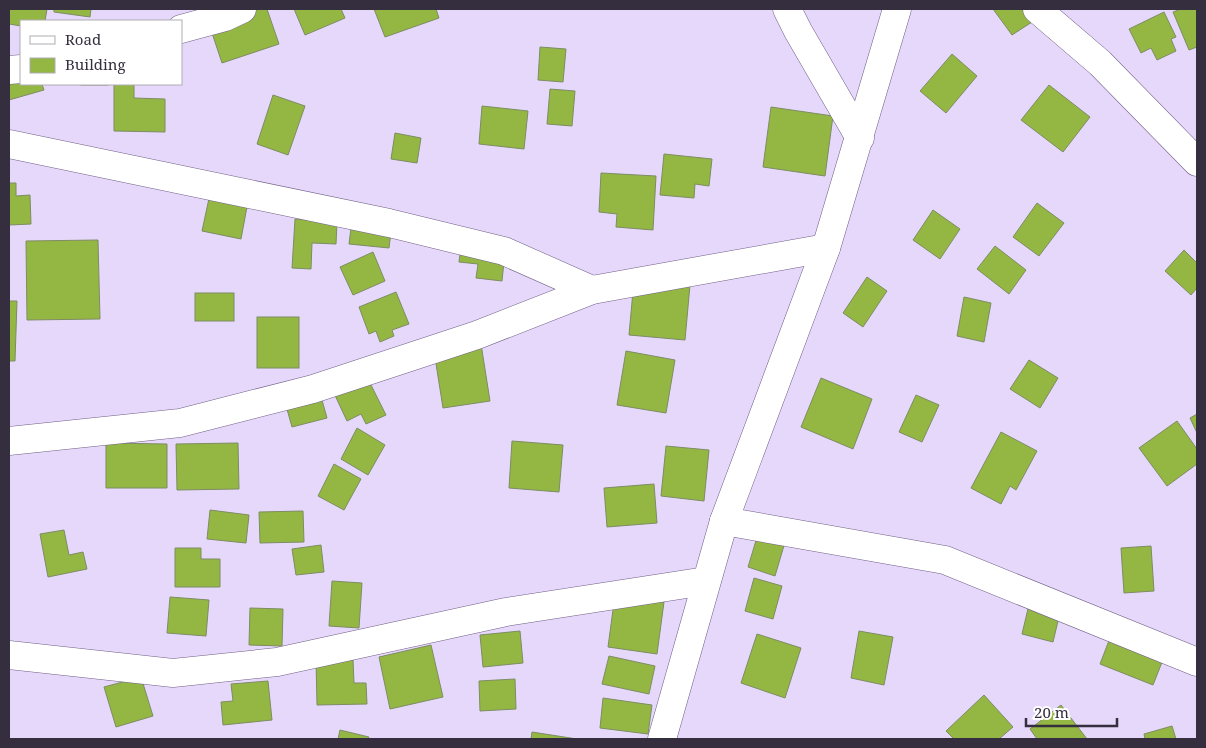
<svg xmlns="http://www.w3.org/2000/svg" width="1206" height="748" viewBox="0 0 1206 748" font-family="'Noto Serif',serif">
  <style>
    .building { fill: #94b744; stroke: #7d8c62 }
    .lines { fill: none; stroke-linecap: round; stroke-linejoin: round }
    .minor-casing { stroke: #716086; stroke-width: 29 }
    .minor { stroke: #fff; stroke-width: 28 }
  </style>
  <rect width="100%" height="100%" fill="#e6d8fb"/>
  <g class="building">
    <polygon points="9,9 47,9 45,21 21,21 21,26 9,24"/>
    <polygon points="54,9 91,9 90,17 54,12"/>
    <polygon points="254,9 267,9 279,44 222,63 209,24"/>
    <polygon points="294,9 341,9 345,18 305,35"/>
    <polygon points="374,9 436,9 439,18 385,37"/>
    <polygon points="993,9 1022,9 1032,22 1012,35"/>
    <polygon points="1181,9 1197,9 1197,47 1189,50 1173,12"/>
    <polygon points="1164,12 1176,37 1171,39 1176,51 1157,60 1151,48 1141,53 1129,29"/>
    <polygon points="540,47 566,49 563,82 538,80"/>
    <polygon points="952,54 977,76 946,113 920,91"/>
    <polygon points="21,71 21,84 42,84 44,90 9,100 9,75"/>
    <rect x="81" y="84" width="27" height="1"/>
    <polygon points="114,84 134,84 134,98 165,99 165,132 114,131"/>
    <polygon points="1049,85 1090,117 1063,152 1021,120"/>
    <polygon points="550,89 575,91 572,126 547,124"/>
    <polygon points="273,95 305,106 288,155 257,144"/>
    <polygon points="482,106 528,111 524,149 479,144"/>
    <polygon points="771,107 833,116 825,176 763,167"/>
    <polygon points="395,133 421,138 417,163 391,159"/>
    <polygon points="664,154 712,159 709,186 695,184 694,198 660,195"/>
    <polygon points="601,173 656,176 653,230 616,227 617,214 599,212"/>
    <polygon points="9,183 16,183 16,196 30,195 31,224 9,225"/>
    <polygon points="211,189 249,196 241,239 202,231"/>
    <polygon points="1037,203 1064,223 1039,256 1013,237"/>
    <polygon points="933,210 960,229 940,259 913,240"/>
    <polygon points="295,219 337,222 336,244 312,243 311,269 292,268"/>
    <polygon points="352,220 392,224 389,248 349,244"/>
    <polygon points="462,237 506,242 502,281 476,278 478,264 459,262"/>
    <polygon points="98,240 100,319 27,320 26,241"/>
    <polygon points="995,246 1026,270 1009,294 977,269"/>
    <polygon points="1184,250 1197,263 1197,288 1191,295 1165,271"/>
    <polygon points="373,252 385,281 353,295 340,267"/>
    <polygon points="867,277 887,291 863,327 843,313"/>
    <polygon points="634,280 690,285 685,340 629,335"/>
    <polygon points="396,292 409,324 392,330 394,336 380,342 376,331 369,334 359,307"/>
    <rect x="195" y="293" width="39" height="28"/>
    <polygon points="964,297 991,303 984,342 957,336"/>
    <polygon points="9,301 17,301 15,361 9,361"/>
    <rect x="257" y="317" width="42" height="51"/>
    <polygon points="481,344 490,401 443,408 434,351"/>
    <polygon points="626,351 675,360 666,413 617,405"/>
    <polygon points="1029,360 1058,378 1040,408 1010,389"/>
    <polygon points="365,373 386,415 366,424 361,414 347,421 332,389"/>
    <polygon points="821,378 872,399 853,449 801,427"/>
    <polygon points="320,393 327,418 292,427 285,402"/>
    <polygon points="916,395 939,405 922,442 899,432"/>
    <polygon points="1197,414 1197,433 1190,418"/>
    <polygon points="1177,421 1197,449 1197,464 1167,486 1139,448"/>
    <polygon points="357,428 385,445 368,475 341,459"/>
    <polygon points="1001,432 1037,451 1016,490 1010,486 1001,504 971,488"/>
    <polygon points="512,441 563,445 559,492 509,488"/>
    <polygon points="106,443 167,444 167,488 106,488"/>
    <polygon points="238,443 239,489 177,490 176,444"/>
    <polygon points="666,446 709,450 704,501 661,496"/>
    <polygon points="334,464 361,479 344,510 318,496"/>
    <polygon points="654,484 657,523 607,527 604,488"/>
    <polygon points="210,510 249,515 246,543 207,539"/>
    <polygon points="303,511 304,542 260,543 259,512"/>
    <polygon points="761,524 788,532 775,576 748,567"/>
    <polygon points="64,530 69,555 83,552 87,569 48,577 40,534"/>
    <polygon points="321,545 324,572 296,575 292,549"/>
    <polygon points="1151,546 1154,591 1124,593 1121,548"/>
    <polygon points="175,548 201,548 201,559 220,559 220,587 175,587"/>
    <polygon points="754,578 782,586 773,619 745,611"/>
    <polygon points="332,581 362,583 359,628 329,626"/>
    <polygon points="1032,592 1063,600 1053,642 1022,634"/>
    <polygon points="615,595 664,602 657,654 608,647"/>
    <polygon points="170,597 209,600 206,636 167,633"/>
    <polygon points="250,608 283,609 282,646 249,645"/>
    <polygon points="1115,625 1168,647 1153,685 1100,664"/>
    <polygon points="520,631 523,663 483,667 480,635"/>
    <polygon points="859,631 893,637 884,685 851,678"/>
    <polygon points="757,634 801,648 785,698 741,683"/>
    <polygon points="431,645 443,697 390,709 379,657"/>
    <polygon points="609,656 655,666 649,694 602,684"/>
    <polygon points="353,660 354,683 366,683 367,704 317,705 316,661"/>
    <polygon points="141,677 153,716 116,727 104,687"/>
    <polygon points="515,679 516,709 480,711 479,681"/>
    <polygon points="268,681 272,720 223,725 221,702 233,701 231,684"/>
    <polygon points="984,695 1013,727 999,739 954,739 946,731"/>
    <polygon points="603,698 652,705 648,734 600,728"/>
    <polygon points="1061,705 1087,739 1037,739 1030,729"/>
    <polygon points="1172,726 1176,739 1145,739 1144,734"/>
    <polygon points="340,730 369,737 368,739 338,739"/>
    <polygon points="532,732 577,739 531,739"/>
  </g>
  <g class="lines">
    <defs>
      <g id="minor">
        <polyline points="787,9 798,31 860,138"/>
        <polyline points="1037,9 1100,63 1197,162"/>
        <polyline points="181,29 225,17 242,9"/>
        <polyline points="9,70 21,69"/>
        <polyline points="9,144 389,223 504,251 592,290"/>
        <polyline points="9,441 180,423 313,389 477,335 592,290 826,248"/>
        <polyline points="724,521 945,560 1197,662"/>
        <polyline points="9,655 173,673 277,662 506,612 706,581"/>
        <polyline points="662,739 724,521 826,248 897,9"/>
      </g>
    </defs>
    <use href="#minor" class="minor-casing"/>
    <use href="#minor" class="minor"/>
  </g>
  <rect width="1206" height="748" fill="none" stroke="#352e3f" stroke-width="20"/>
  <rect x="20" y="20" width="162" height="65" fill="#ffffff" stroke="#aeabb2"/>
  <rect x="30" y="36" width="25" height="8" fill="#ffffff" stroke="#aeabb2"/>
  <text x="65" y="45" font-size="15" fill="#352e3f">Road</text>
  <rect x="30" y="58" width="25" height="15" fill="#94b744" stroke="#aeabb2"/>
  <text x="65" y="70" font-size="15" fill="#352e3f">Building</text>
  <path d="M1026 718v8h91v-8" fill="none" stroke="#352e3f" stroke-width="2.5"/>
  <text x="1034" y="718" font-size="15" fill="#352e3f" stroke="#ffffff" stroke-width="4" paint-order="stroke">20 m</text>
</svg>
